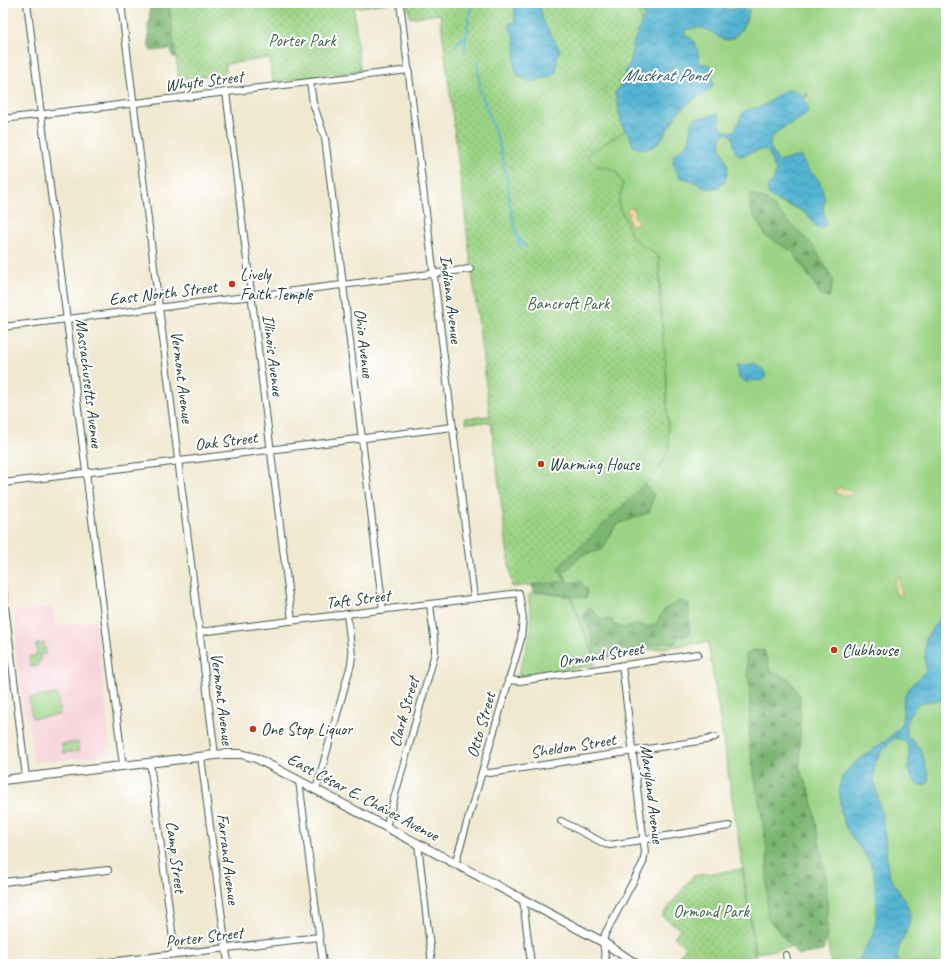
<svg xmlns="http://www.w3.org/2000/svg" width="949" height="967" viewBox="0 0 949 967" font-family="Caveat,sans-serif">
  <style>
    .built { fill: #f6cfd7 }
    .green { fill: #9cd486; stroke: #5e885d }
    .forest { fill: url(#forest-firs); stroke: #4e7a54 }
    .sand { fill: url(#sand-dots); stroke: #868c69 }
    .park { fill: url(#park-dots); stroke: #5e885d }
    .water { fill: url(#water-waves); stroke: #397883 }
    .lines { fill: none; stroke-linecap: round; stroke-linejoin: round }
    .stream { stroke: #53b4d2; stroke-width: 2 }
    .minor-casing { stroke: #3e574b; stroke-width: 8 }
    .tertiary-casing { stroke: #3e574b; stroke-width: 10 }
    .minor { stroke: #fff; stroke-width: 6 }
    .tertiary { stroke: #fff; stroke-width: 8 }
    .poi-dot { fill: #c8321e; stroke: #fff; stroke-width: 1.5 }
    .labels { text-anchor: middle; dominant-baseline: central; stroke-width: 4; stroke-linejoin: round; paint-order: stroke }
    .park-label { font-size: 17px; fill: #3e6348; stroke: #fff }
    .street-label { font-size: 17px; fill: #1f3d34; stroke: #fff }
    .poi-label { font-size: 17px; fill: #1f3d34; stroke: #fff; text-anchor: start }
    .water-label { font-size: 18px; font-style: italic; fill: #2f6163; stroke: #fff }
  </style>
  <defs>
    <pattern id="forest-firs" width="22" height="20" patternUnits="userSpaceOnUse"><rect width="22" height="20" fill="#7db673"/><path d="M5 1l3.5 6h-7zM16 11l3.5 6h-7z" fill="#66955f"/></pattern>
    <pattern id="sand-dots" width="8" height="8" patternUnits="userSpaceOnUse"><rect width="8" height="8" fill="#eeda9e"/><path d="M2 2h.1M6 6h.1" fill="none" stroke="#ccbc89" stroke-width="1.8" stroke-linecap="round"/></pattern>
    <pattern id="park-dots" width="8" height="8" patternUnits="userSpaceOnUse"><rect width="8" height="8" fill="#9cd486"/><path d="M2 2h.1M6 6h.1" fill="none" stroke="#7fad6e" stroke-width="1.8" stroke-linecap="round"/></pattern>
    <pattern id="water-waves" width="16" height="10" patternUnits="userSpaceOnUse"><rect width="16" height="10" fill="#53b4d2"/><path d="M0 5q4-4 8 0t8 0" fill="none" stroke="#4494ab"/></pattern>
  </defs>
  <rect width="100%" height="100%" fill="#fff"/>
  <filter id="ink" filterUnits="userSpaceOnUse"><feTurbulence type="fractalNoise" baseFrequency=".025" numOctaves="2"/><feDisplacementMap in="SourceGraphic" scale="8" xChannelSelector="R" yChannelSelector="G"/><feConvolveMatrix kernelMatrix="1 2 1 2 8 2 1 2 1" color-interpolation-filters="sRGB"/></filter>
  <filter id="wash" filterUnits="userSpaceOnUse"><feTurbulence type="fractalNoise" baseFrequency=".012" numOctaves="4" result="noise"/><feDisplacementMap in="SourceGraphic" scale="16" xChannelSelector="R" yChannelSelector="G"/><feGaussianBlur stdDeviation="0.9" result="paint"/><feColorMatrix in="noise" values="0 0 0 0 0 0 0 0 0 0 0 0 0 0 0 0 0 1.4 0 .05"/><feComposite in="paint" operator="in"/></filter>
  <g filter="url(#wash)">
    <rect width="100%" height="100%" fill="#f0e9d0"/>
    <polygon class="built" points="53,607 55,625 95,621 111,751 108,755 38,762 33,759 29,722 23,708 15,646 17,635 14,612"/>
    <g class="green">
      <polygon points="639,3 946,3 946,964 831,964 827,941 756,953 708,642 595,657 565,581 558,568 657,472 669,450 659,257 633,238 618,204 623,184 595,166 591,162 588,156 590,152 625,131"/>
      <path d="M534 592 570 597 593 655 595 665 520 676 518 674C524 655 532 635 531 615 530 608 529 602 528 596Z"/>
      <polygon points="57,694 60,715 32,718 29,698"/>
    </g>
    <g class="forest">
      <polygon points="149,3 171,3 179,58 173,57 171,49 151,51 151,48 149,48 148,26 150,19"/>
      <polygon points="751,194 766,200 813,245 833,280 829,297 822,296 793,252 766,236 754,217 749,204"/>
      <polygon points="641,479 654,495 649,512 616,525 602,550 582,555 563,573 568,583 580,581 587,589 586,598 534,591 522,558"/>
      <path d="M681 601 689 604V616L690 634 679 637 674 644 665 642 605 659 594 652C593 646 593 638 591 633 587 620 578 619 590 607L601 620 611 619 614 625 626 628 638 623 646 627 655 625 665 609Z"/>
      <polygon points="752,650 764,650 770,670 789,679 800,696 800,769 811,795 827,884 827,935 823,951 798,955 767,917 767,848 749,744 750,690 746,655"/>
    </g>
    <g class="sand">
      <polygon points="630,207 634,209 635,213 634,217 638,220 638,224 633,225 630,225 628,219 627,210"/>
      <polygon points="840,487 849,489 852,493 851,495 848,496 835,494 835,491"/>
      <path d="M898 575H900V585L902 594 900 597 896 595C894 590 894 580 898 575Z"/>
    </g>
    <g class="park">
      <polygon points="169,3 388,3 354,8 360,71 273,82 269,58 226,64 226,73 179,80"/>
      <path d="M408 3H639L643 42 632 50 631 61 625 73 622 83 615 93 622 125 625 131 591 152 588 156C594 168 603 167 615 169L623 184 618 204 633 238 659 257 660 309 665 352 669 450 657 472 558 568 565 581 512 587 491 422 466 423 465 418 490 416 440 14 410 18Z"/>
      <polygon points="44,643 46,654 40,655 41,661 38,662 38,666 31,667 29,657 37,654 36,644"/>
      <polygon points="78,742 79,751 63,753 62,744"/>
      <polygon points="742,869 756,962 755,964 673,964 686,947 674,937 680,929 662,916 693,876"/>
    </g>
    <g class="water">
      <path d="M516 3H541C538 21 553 35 560 50L557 57 556 72 553 76 532 82 519 77 515 68V39L509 25 515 21V5Z"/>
      <path d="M643 3H721L724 9C732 12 737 5 749 10V12C745 22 737 45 723 39 716 36 710 30 703 28 698 27 690 29 684 30L685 35C698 40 697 51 700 63L709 65 711 67 713 86C704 95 692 99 683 108 666 122 662 160 633 146L631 139 622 125 615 93 622 83 625 73 631 61 632 50 635 38 644 18Z"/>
      <path d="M790 89 797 91 802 98 805 94H808L804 100 808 108 807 114C798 122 768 131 770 145 771 151 776 156 778 162L795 157H801L807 168 818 179 822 188 825 199 823 208 826 225 823 228H817C813 223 811 217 805 213 794 205 779 205 769 195L767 188 774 180 776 170C771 164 772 157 768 152 763 145 747 156 740 156 733 151 734 145 733 137L728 133H724C722 137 720 141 720 145 721 151 724 155 726 160 731 176 723 192 705 188 701 187 701 185 697 183 692 180 685 179 679 177L673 163 674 155C678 150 685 148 688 142 693 134 687 129 695 118L706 117 713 114H717L720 116 719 124 723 130 732 132C739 128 738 119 743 113 748 108 755 109 760 107 771 102 778 92 790 89Z"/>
      <path d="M751 364C757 365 763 369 766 376L764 380 751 381 747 378 748 383 739 378 737 365H747Z"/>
      <path d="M946 610V704L943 701C919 698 904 711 907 736 921 747 922 750 926 767 928 773 930 777 928 783L921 786C895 775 923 739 895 738 887 746 878 754 875 765 871 777 877 790 879 801 881 813 884 825 885 837 886 848 886 860 888 871 892 886 908 898 910 915 911 930 892 952 898 964H859C860 951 871 943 874 931 878 917 877 885 873 871 869 857 859 848 851 836 843 825 840 812 840 799 839 792 839 784 842 778 853 758 885 746 899 728 905 721 902 708 904 699 907 687 918 679 926 671L925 660 926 638Z"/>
    </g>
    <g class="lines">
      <g class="stream">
        <polyline points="454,46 465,37"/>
        <polyline points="464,52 471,3"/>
        <polyline points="477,59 480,90 499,143 506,174 510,205 520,249"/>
        <polyline points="517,236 526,247"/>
      </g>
    </g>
  </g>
  <g filter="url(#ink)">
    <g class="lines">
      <defs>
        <g id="minor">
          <polyline points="27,3 123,766"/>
          <polyline points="121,3 215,755"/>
          <polyline points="400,3 474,598"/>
          <polyline points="310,82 313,103 325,138 383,610"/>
          <polyline points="226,92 292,621"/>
          <polyline points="3,119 409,70"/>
          <polyline points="3,327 470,269"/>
          <polyline points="3,483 453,427"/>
          <polyline points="3,590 26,777"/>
          <polyline points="200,632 519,593 523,618 521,639 455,864"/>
          <polyline points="508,680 520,681 698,654"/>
          <polyline points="201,757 228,964"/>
          <polyline points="150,763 175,954"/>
          <polyline points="482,772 490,773 706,740 715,737"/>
          <polyline points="299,781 323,964"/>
          <polyline points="316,790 351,664 352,655 347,614"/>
          <polyline points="561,821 605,844 610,845 729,826"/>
          <polyline points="386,827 435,653 435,646 430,604"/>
          <polyline points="418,844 432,964"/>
          <polyline points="3,882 108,870"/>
          <polyline points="523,900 531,964"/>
          <polyline points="786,955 788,964"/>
          <polyline points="92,964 319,937"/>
          <polyline points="606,964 603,942 605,934 643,863 645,852 622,665"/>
        </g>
        <polyline id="tertiary" points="3,780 224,754 241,754 256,758 603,942 636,964"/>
      </defs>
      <use href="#minor" class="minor-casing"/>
      <use href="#tertiary" class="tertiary-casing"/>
      <use href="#minor" class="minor"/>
      <use href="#tertiary" class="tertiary"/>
    </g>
  </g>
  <g class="poi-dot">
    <circle cx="232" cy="284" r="4"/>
    <circle cx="541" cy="464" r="4"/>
    <circle cx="834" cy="650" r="4"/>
    <circle cx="253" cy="729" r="4"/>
  </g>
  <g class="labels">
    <g class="park-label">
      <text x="302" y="40">Porter Park</text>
      <text x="568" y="303">Bancroft Park</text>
      <text x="711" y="911">Ormond Park</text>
    </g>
    <g class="street-label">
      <text transform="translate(204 81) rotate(-7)">Whyte Street</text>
      <text transform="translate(163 293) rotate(-7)">East North Street</text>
      <text transform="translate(451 299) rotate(83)">Indiana Avenue</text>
      <text transform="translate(364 343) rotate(83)">Ohio Avenue</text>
      <text transform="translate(273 355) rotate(83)">Illinois Avenue</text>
      <text transform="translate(182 377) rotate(83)">Vermont Avenue</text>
      <text transform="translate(89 383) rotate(83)">Massachusetts Avenue</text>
      <text transform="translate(226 441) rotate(-7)">Oak Street</text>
      <text transform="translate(358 599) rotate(-7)">Taft Street</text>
      <text transform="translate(601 655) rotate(-9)">Ormond Street</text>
      <text transform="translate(222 699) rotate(83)">Vermont Avenue</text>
      <text transform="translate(404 712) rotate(-74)">Clark Street</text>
      <text transform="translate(481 725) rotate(-74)">Otto Street</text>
      <text transform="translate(573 746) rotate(-9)">Sheldon Street</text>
      <text transform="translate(652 794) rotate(83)">Maryland Avenue</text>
      <text transform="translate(363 797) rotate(28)">East César E. Chávez Avenue</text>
      <text transform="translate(176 857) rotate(83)">Camp Street</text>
      <text transform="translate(228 859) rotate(83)">Farrand Avenue</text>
      <text transform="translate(204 937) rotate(-7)">Porter Street</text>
    </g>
    <g class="poi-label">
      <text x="240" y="274">Lively<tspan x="240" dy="20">Faith Temple</tspan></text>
      <text x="549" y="464">Warming House</text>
      <text x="842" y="650">Clubhouse</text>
      <text x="261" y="729">One Stop Liquor</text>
    </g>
    <g class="water-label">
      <text x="665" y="75">Muskrat Pond</text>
    </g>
  </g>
  <rect width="949" height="967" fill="none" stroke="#fff" stroke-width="16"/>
</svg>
